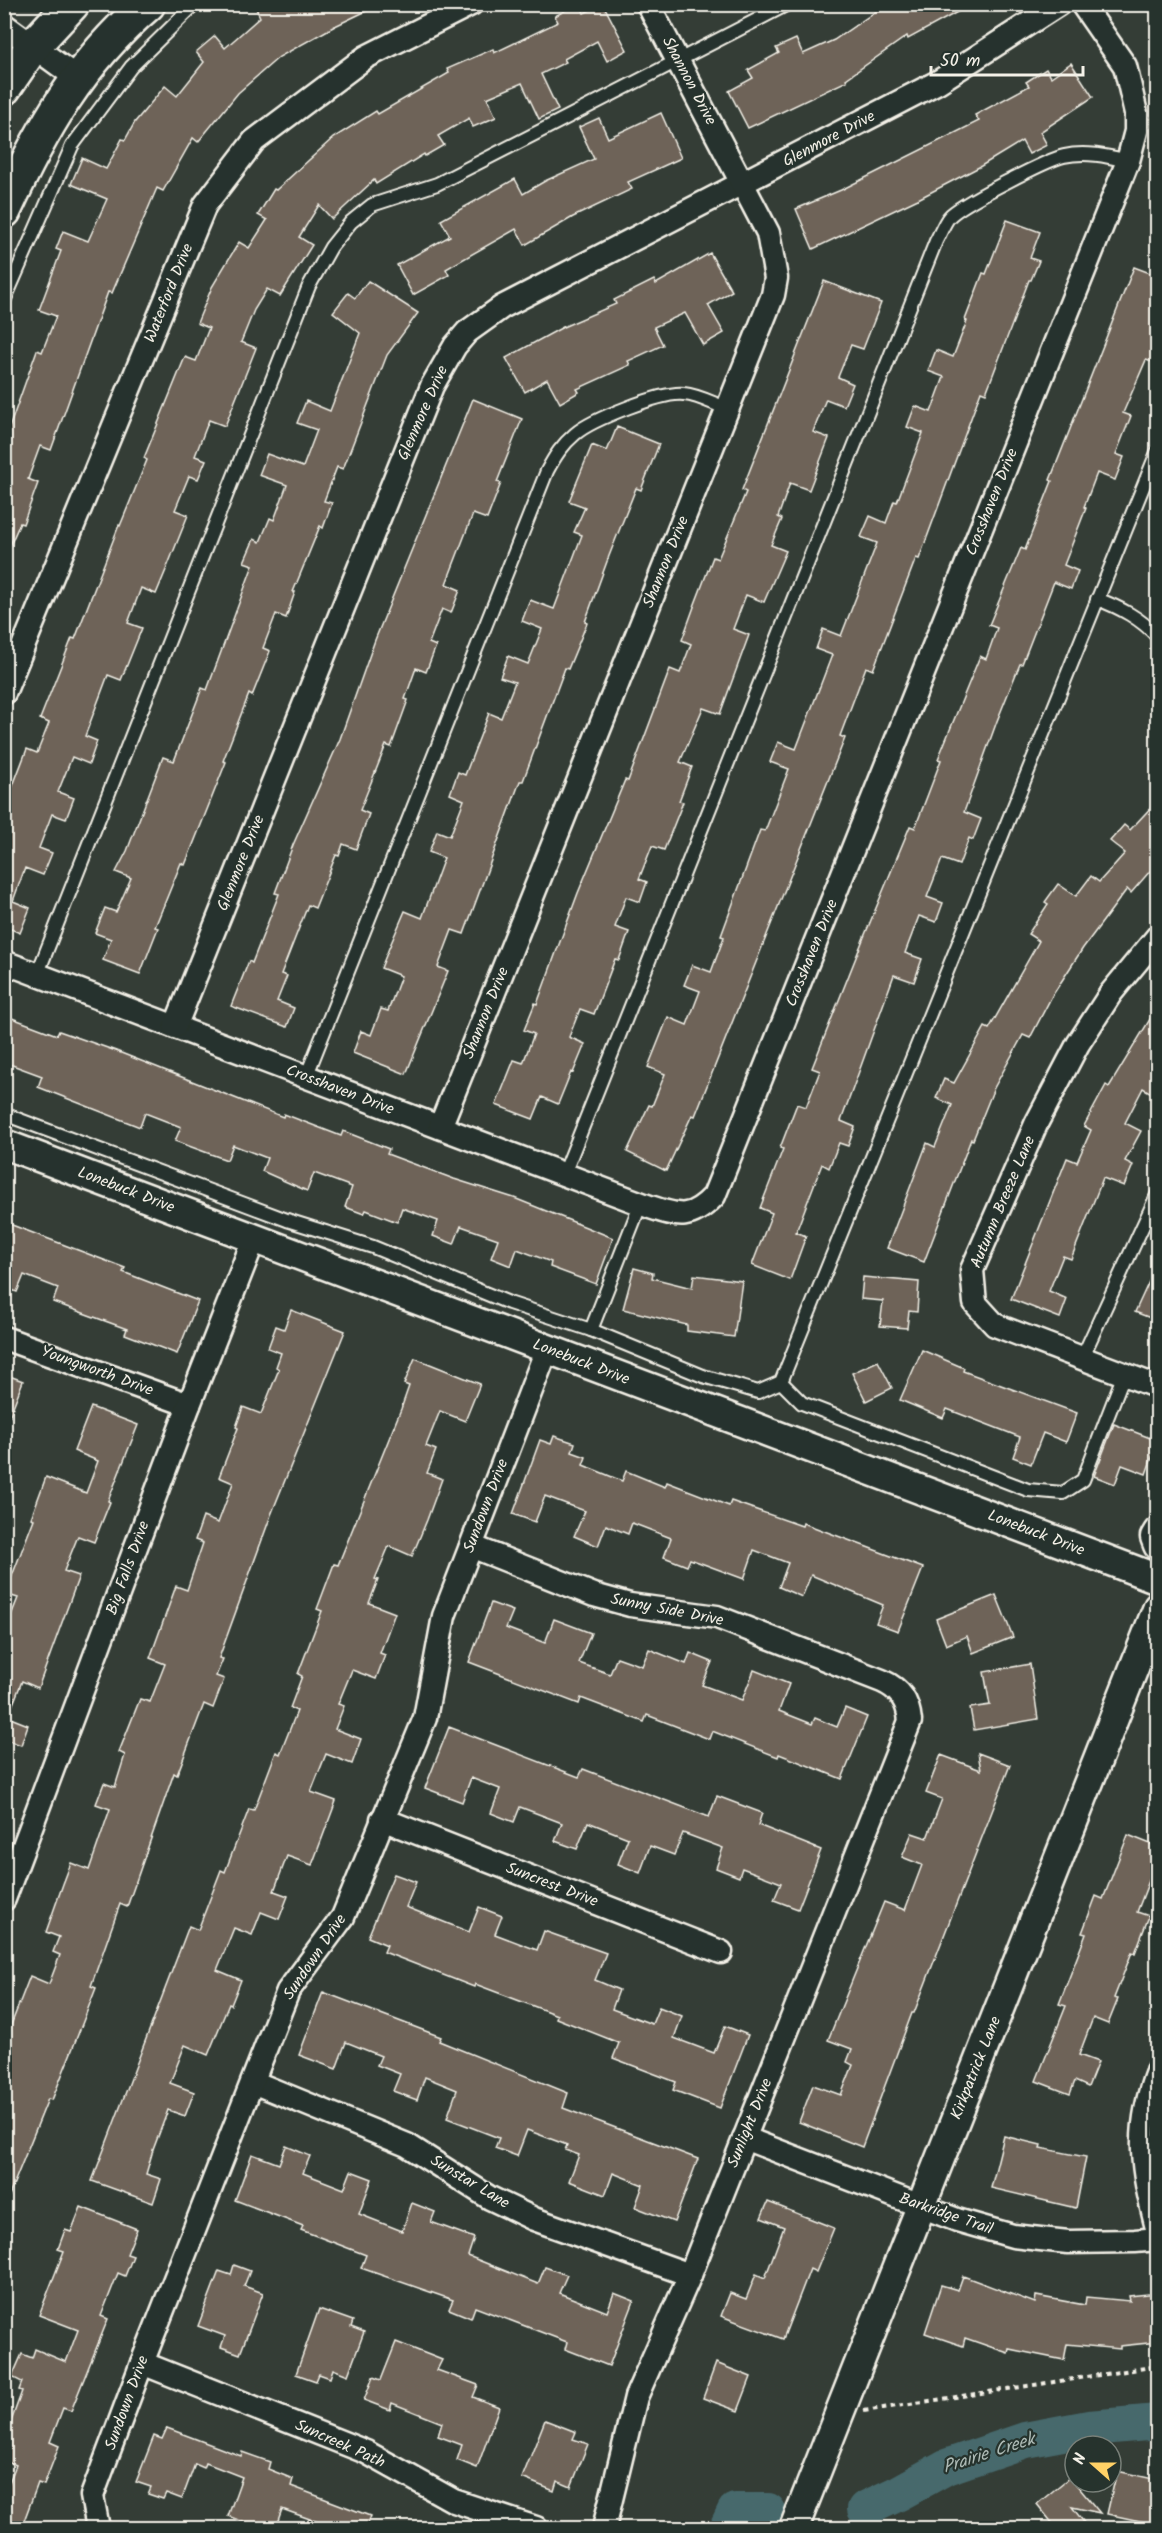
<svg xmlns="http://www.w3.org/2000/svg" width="1162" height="2533" viewBox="0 0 1162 2533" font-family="Kalam,sans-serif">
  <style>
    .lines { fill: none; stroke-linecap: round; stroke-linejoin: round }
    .river { stroke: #46696c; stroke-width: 36 }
    .building { fill: #6e6358; stroke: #f4f1e8; stroke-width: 1.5 }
    .service-casing { stroke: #f4f1e8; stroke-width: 16 }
    .minor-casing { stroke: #f4f1e8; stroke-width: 27 }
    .tertiary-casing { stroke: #f4f1e8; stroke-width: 33 }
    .secondary-casing { stroke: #f4f1e8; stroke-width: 38 }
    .path { stroke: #f4f1e8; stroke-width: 4; stroke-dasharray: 4.5 4.5; stroke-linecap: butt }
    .service { stroke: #26332d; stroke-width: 12 }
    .minor { stroke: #26332d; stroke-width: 22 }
    .tertiary { stroke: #26332d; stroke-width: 28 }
    .secondary { stroke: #26332d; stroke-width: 33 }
    .labels { text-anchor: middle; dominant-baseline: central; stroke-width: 4.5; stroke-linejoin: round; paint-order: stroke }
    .street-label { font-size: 16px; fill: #f4f1e8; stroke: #26332d }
    .water-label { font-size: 18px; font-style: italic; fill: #aebbb6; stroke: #26332d }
  </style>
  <rect width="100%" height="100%" fill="#343d36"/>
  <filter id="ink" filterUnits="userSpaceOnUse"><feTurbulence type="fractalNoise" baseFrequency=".0167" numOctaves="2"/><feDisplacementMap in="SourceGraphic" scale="12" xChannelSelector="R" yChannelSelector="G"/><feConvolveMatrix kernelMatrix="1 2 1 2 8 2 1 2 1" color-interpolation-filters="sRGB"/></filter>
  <g filter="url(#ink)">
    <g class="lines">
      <g class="river">
        <polyline points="865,2509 899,2493 946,2467 1025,2440 1089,2428 1158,2422"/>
        <polyline points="727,2528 735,2511 768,2511"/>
      </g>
    </g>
    <g class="building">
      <polygon points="254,4 381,4 335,26 279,57 238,93 198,142 193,138 163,191 157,188 112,293 108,292 51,450 40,446 28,479 38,483 23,524 20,523 4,559 4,429 8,431 37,350 42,352 56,316 39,310 61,251 56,249 63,231 88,241 107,199 71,184 82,158 106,169 122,139 125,140 135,122 165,86 177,96 204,62 196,52 215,36 225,48 260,17"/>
      <polygon points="577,4 580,4 584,13 603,4 627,50 607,61 597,41 564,59 566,62 541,74 558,110 539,119 522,83 487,98 496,117 473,127 469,118 438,136 444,145 425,156 424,154 376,184 374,180 332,219 319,205 299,237 312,245 280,296 267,289 254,310 241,342 256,348 225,426 209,420 195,456 206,460 198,479 189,476 175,510 188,515 166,570 156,594 141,588 128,623 142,628 121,680 108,675 85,736 97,741 89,764 72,757 58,792 74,798 66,819 52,814 39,848 52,853 43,875 25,868 13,901 30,908 20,933 4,926 4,814 11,797 9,796 27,749 37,753 49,723 40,719 72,638 75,639 119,525 120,526 147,460 144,458 185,357 196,361 209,328 197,323 212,287 239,242 249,248 267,220 258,215 274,189 276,190 333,138 376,111 378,114 449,73 447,69 493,49 494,53 558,22 555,16"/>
      <polygon points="890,4 972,4 908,39 907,36 846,79 847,81 748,128 729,91 753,78 748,70 779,53 776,48 796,39 803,54 834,40 878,10"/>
      <polygon points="1071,63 1093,97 1040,132 1047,145 1029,154 1022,141 981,166 918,199 813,249 796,209 841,190 979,121 975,115 1029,86 1026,82 1046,69 1051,77"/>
      <polygon points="661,113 681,158 628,182 632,189 573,217 525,245 516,229 446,269 449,275 413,295 397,265 450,236 441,220 515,179 523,194 545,181 594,159 579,127 599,118 608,138"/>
      <polygon points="1007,220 1040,232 1030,258 1039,261 1031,280 1029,280 986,393 981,391 919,559 916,558 873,670 866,667 840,736 845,738 695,1116 692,1115 666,1171 627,1152 649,1105 652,1106 665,1074 648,1067 668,1017 687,1025 700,991 684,985 692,965 711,972 724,937 721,936 760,830 765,831 789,769 770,762 778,742 796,749 832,655 816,649 823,629 841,636 877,543 861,537 870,516 886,523 894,501 897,502 923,433 907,427 915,406 931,412 944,377 928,371 936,350 953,357 967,321 965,320 983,273 986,274"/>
      <polygon points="710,253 732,291 708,305 724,333 703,345 685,313 654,327 663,345 628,361 630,365 577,389 579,392 560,403 547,379 525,392 506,358 563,327 616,304 614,300 654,280 656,284"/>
      <polygon points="1134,267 1158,276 1158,364 1146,360 1123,413 1131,416 1116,454 1124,457 1115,480 1097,473 1084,507 1086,508 1064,565 1078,571 1071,589 1054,582 1022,664 1020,664 997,721 964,812 981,819 973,840 969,838 959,865 942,859 927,897 943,903 936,922 919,916 905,953 922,959 914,982 894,975 841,1121 855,1127 848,1146 839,1143 829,1168 822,1164 796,1232 806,1236 790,1280 752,1265 772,1213 760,1208 783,1149 780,1148 797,1104 806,1107 820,1071 812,1068 864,937 910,826 915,828 941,760 938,759 980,656 986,659 997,628 989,625 1021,548 1025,550 1052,481 1050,480"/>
      <polygon points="368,281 418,313 387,355 343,469 337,467 324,501 332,503 323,528 320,526 293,592 295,592 286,618 276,614 263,648 270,651 252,696 249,694 223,761 226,762 185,865 181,863 155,927 158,928 140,974 103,960 111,939 95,933 105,908 116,912 131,878 116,872 127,851 163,757 174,761 202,688 207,690 253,565 244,562 254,539 260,542 270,518 274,520 287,485 259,475 267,454 303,467 317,430 297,423 306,401 330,411 360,333 333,312 348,293 355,298"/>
      <polygon points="824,281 881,303 863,349 851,345 838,377 853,384 844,406 826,399 813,432 829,438 809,490 790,483 778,517 782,519 771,545 786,551 764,602 746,595 733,629 749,635 720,714 703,708 680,762 692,767 679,801 683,802 664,850 652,846 639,879 647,882 640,902 626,897 615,927 629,932 619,960 615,959 594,1014 580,1009 569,1037 585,1044 573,1073 571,1072 558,1104 542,1097 533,1119 496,1105 514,1060 523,1063 534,1034 524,1030 535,1003 537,1004 578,893 625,780 628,781 670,669 680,673 691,644 682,640 695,604 713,557 718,559 746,492 742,490"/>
      <polygon points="473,399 522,419 497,482 501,483 487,519 473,514 446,584 460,590 451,613 442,609 429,643 436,646 426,672 416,668 405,699 408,700 391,747 386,745 360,810 369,814 356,849 343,844 339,856 336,855 315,908 308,905 281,974 287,976 277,1001 294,1008 287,1027 231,1006 249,961 252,963 279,894 275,893 293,845 340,739 375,640"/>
      <polygon points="617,427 659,444 641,490 636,488 609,556 585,622 587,623 568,669 565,668 523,781 520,781 464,934 452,930 438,967 448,971 406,1074 353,1053 361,1031 371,1035 381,1009 388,1011 401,976 381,968 389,948 405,911 422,918 444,858 429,852 437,831 450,836 464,800 450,794 458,772 465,775 489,713 501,718 515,682 500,677 508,656 528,664 542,629 522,621 530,600 554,609 582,535 574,532 585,507 569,501 592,445 607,451"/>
      <polygon points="1158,800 1158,862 1131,893 1127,889 1083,948 1052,996 1030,1038 1023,1035 994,1088 973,1140 971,1139 924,1262 887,1248 927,1143 935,1147 952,1105 936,1098 944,1079 954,1083 985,1027 989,1029 1039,941 1028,934 1048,904 1045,902 1058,884 1076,896 1091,876 1099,882 1125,853 1110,841 1124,825 1130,830"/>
      <polygon points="1158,1006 1158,1097 1143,1088 1125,1123 1141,1131 1125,1161 1133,1165 1124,1186 1103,1178 1071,1259 1063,1256 1049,1291 1067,1299 1060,1318 1011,1299 1067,1158 1077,1162 1091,1130 1084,1126 1106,1085 1109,1087"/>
      <polygon points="4,1015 57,1035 59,1031 116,1051 283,1117 284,1114 341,1136 343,1131 389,1149 387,1154 454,1179 514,1198 613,1238 596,1284 550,1267 551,1262 517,1249 511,1266 491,1258 498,1239 461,1226 454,1244 433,1236 438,1221 402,1208 397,1222 366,1210 364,1214 345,1207 352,1187 314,1173 307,1191 262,1171 267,1158 233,1145 227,1160 175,1141 181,1127 145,1113 140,1127 38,1087 42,1076 4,1062"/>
      <polygon points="4,1222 125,1268 123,1272 198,1301 177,1354 125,1334 127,1329 53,1302 58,1288 24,1275 17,1292 4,1287"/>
      <polygon points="1158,1262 1158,1321 1135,1312"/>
      <polygon points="634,1268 653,1273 652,1278 692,1288 694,1275 742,1281 734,1337 687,1331 687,1325 623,1309"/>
      <polygon points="863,1277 919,1282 917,1312 909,1311 907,1328 880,1326 883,1301 861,1299"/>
      <polygon points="291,1310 345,1331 271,1515 219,1658 223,1659 216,1676 224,1679 213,1708 204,1704 177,1775 174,1773 127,1907 120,1904 91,1986 96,1988 72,2050 52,2100 48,2099 4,2208 4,2043 30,1976 49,1984 60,1955 53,1952 59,1937 46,1932 63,1884 71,1863 89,1870 110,1809 96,1804 104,1783 115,1787 125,1755 119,1752 140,1699 150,1702 165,1664 150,1658 176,1586 187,1590 203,1543 195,1540 203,1517 218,1523 233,1483 219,1477 238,1428 236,1427 243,1407 261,1414 279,1369 276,1367 281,1353 268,1348 276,1326 284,1329"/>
      <polygon points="922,1350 964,1368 963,1371 1077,1413 1066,1442 1043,1433 1031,1464 1013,1457 1020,1437 947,1409 943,1418 900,1400"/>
      <polygon points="415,1358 480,1384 465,1421 440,1411 426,1446 436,1450 427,1473 442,1479 427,1520 412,1556 389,1546 375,1579 378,1580 369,1603 395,1613 380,1653 385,1655 376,1679 352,1670 338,1704 344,1706 335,1729 361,1739 352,1764 326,1754 311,1792 336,1801 312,1865 287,1856 274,1891 288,1896 279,1919 261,1912 252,1935 234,1928 217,1970 241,1980 231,2005 229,2004 208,2055 185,2045 170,2083 194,2092 185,2116 168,2110 153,2150 146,2174 161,2179 153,2203 92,2181 189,1926 198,1930 221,1870 225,1872 249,1809 254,1810 276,1752 280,1754 297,1711 290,1708 302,1676 298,1674 322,1611 317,1609 334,1564 338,1565 401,1409 409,1386 404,1384"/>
      <polygon points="878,1361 892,1388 866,1401 852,1373"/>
      <polygon points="4,1374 23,1381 6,1425 4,1424"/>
      <polygon points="91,1407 138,1425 108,1501 110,1502 94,1542 78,1536 64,1571 79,1576 38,1688 22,1681 8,1717 28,1725 21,1745 4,1739 4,1633 18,1598 5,1594 34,1519 31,1518 46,1477 86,1493 98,1461 74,1451"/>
      <polygon points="1114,1424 1158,1441 1146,1474 1122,1465 1115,1484 1094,1476"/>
      <polygon points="554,1436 575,1443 572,1452 586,1457 583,1465 622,1481 626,1471 665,1487 667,1482 729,1506 731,1501 802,1526 803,1523 923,1568 898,1631 876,1623 883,1605 811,1575 802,1597 779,1587 788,1563 754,1550 744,1579 690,1559 687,1566 664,1557 671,1538 632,1523 628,1534 606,1525 598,1546 574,1536 585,1511 545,1496 535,1522 513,1514 540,1440 551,1444"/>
      <polygon points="996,1595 1013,1637 973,1653 967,1636 946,1645 936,1619"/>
      <polygon points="491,1603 513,1611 506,1628 545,1643 554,1619 591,1633 579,1663 610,1674 617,1657 642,1666 649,1649 686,1664 690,1653 712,1662 702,1685 742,1700 754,1670 789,1684 779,1711 812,1724 815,1718 837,1727 845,1708 867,1717 842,1779 779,1754 778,1757 712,1731 709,1739 647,1715 644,1722 581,1698 579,1704 469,1662"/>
      <polygon points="1030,1664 1038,1719 974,1730 970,1708 990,1705 984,1672"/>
      <polygon points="449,1727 579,1777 583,1769 709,1817 717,1796 762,1813 758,1825 821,1850 798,1909 774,1900 781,1883 742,1868 739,1877 716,1868 723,1848 683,1833 674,1855 650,1846 640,1873 618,1864 628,1838 588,1822 577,1849 555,1841 562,1823 520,1807 514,1822 491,1813 500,1789 471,1778 462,1802 425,1788"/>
      <polygon points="978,1753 1010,1765 914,2013 912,2013 862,2147 799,2122 813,2085 841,2095 853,2065 847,2062 852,2049 828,2040 884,1902 905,1910 922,1865 902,1857 912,1833 927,1838 942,1799 926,1793 941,1755 981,1770"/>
      <polygon points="1128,1835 1158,1847 1158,1875 1152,1873 1137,1912 1149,1916 1135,1953 1132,1952 1114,1998 1118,1999 1108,2024 1093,2018 1079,2055 1098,2062 1088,2087 1075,2081 1070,2094 1036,2081 1066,2006 1059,2004 1086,1934 1082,1933 1096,1896 1103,1899"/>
      <polygon points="394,1874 416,1882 406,1907 469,1932 479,1907 502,1916 495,1934 537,1950 544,1931 606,1953 595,1980 619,1990 612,2009 652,2024 659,2007 682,2016 674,2038 714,2053 725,2026 748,2035 720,2108 673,2090 676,2082 613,2058 619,2043 556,2018 557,2015 475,1984 474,1987 384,1952 387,1945 368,1937"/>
      <polygon points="323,1992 441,2037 439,2041 568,2093 563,2108 698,2159 674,2222 635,2207 643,2185 613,2173 605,2195 569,2181 579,2155 565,2150 567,2145 527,2130 517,2156 495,2148 499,2138 447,2118 457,2090 425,2077 417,2100 393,2091 400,2074 377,2065 381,2056 346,2042 336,2069 299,2055"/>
      <polygon points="1004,2136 1041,2145 1040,2148 1086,2157 1076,2208 991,2188"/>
      <polygon points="286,2146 310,2156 303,2173 344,2189 351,2171 372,2179 359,2214 402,2231 412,2203 435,2212 431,2222 474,2238 468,2256 538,2284 545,2267 567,2275 559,2293 607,2312 614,2293 634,2301 609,2366 565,2349 567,2342 475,2307 471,2318 449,2309 453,2300 361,2268 366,2255 301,2230 303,2226 235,2200 252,2154 279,2164"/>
      <polygon points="768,2202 834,2228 816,2272 810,2269 783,2339 721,2316 730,2293 746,2299 756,2274 765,2278 784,2227 761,2218"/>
      <polygon points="81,2207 137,2229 127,2254 133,2256 125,2276 118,2273 101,2316 108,2319 71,2411 63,2408 50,2442 59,2446 44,2485 38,2483 21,2529 4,2529 4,2495 16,2465 4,2460 4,2425 9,2427 22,2391 19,2390 22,2382 12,2377 22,2354 32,2358 35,2349 66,2362 78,2330 39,2315 64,2251 58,2249 65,2230 71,2232"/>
      <polygon points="234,2265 250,2271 244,2286 263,2293 240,2354 221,2347 225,2336 198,2326 219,2271 231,2275"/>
      <polygon points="963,2276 1035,2303 1036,2296 1085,2305 1086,2297 1130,2301 1129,2296 1158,2293 1158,2342 1120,2346 1120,2349 1067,2344 1064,2360 1009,2349 1008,2353 965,2338 963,2346 925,2333 941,2285 958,2290"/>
      <polygon points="319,2309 353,2321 351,2327 364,2332 348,2375 333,2369 330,2378 319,2374 316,2381 296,2374"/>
      <polygon points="396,2342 442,2360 437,2370 478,2385 473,2397 499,2407 477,2468 457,2460 462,2445 438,2436 442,2423 392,2403 390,2410 364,2400 373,2377 381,2380"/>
      <polygon points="716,2363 751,2377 738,2411 703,2398"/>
      <polygon points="545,2420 576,2432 573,2439 588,2444 571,2487 557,2481 554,2491 522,2478"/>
      <polygon points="167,2428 241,2456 242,2452 270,2462 268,2469 293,2479 291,2486 370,2516 365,2529 315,2529 318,2522 282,2509 275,2529 261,2529 228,2516 242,2477 206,2463 204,2468 195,2464 182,2499 166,2493 163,2499 148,2494 151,2487 136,2482 154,2436 162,2439"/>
      <polygon points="1117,2471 1158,2480 1158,2507 1154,2524 1107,2514"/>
      <polygon points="1070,2477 1100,2513 1072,2507 1089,2529 1057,2529 1037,2504"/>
    </g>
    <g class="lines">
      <defs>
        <g id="service">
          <polyline points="4,301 72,146 131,67 195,4"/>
          <path d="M1097 599C1121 608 1140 618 1158 637"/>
          <polyline points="37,975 309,286 331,247 351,222 372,205 437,184 788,4"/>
          <path d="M306 1077 547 471C555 456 562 445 575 434 591 420 663 391 684 394 698 395 714 404 728 409"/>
          <polyline points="4,1114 287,1220 373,1247 509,1303 591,1330"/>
          <path d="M564 1174 936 241C940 234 944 223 949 217 960 204 1047 160 1064 156 1085 151 1107 156 1128 161"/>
          <polyline points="641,1203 591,1330 703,1376 758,1392 781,1382 1158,450"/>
          <polyline points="1082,1358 1158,1193"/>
          <polyline points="781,1382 802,1403 1028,1490 1063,1493 1083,1480 1124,1374"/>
        </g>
        <g id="minor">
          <polyline points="4,25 77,78"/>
          <polyline points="4,693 205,205 254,141 366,57 471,4"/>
          <polyline points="1158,936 1111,993 1078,1044 1037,1122 972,1270 975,1303 995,1325 1158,1387"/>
          <path d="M4 962 650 1207C680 1217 691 1220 714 1196L1128 161 1136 131V113L1125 66 1082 4"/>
          <polyline points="175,1027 432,386 455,346 467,332 502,307 938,82 1059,4"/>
          <polyline points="440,1127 773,295 776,278 768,233 648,4"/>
          <polyline points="4,1338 189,1405"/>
          <path d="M471 1546 594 1595 630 1605 717 1617 882 1681C900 1689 908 1701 910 1721L690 2275 636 2397 604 2528"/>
          <polyline points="382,1819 721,1952"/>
          <polyline points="4,1899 189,1405 254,1239"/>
          <path d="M1158 2069C1134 2131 1142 2170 1158 2232"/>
          <polyline points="253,2082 407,2145 490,2198 534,2219 690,2275"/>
          <polyline points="744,2138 957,2220 1013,2236 1068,2242 1135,2241 1158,2239"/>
          <polyline points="142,2363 366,2452 454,2501 536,2528"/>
          <polyline points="98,2528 92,2496 142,2363 288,1991 343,1917 425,1718 444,1616 547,1349"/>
        </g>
        <g id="tertiary">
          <polyline points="4,1144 1158,1579"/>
          <polyline points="1158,1532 1155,1537 1158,1545"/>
          <polyline points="794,2528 1158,1607"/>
        </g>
        <g id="secondary">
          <polyline points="4,88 32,47 72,4"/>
          <path d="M4 211C41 130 79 63 148 4"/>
        </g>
      </defs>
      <use href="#service" class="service-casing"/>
      <use href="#minor" class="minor-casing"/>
      <use href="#tertiary" class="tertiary-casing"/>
      <use href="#secondary" class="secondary-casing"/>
      <polyline class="path" points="864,2411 1158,2366"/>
      <use href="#service" class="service"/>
      <use href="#minor" class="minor"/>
      <use href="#tertiary" class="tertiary"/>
      <use href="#secondary" class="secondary"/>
    </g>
  </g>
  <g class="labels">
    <g class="street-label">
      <text transform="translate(689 81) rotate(62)">Shannon Drive</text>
      <text transform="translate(829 139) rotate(-28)">Glenmore Drive</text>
      <text transform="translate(169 293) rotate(-68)">Waterford Drive</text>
      <text transform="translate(423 413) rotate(-66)">Glenmore Drive</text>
      <text transform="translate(992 502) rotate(-68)">Crosshaven Drive</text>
      <text transform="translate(666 562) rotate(-68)">Shannon Drive</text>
      <text transform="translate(241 863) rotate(-68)">Glenmore Drive</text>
      <text transform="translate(812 953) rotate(-68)">Crosshaven Drive</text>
      <text transform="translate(486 1013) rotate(-68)">Shannon Drive</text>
      <text transform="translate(340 1090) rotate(21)">Crosshaven Drive</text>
      <text transform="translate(126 1190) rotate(21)">Lonebuck Drive</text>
      <text transform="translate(1003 1202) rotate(-67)">Autumn Breeze Lane</text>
      <text transform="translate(581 1362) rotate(21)">Lonebuck Drive</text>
      <text transform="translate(97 1371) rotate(20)">Youngworth Drive</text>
      <text transform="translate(486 1506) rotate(-69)">Sundown Drive</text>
      <text transform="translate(1036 1533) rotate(21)">Lonebuck Drive</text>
      <text transform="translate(128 1568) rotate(-70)">Big Falls Drive</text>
      <text transform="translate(667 1610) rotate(11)">Sunny Side Drive</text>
      <text transform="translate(552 1885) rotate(21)">Suncrest Drive</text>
      <text transform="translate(315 1957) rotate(-56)">Sundown Drive</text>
      <text transform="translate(976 2068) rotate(-68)">Kirkpatrick Lane</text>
      <text transform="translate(750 2123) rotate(-68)">Sunlight Drive</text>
      <text transform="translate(470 2182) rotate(31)">Sunstar Lane</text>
      <text transform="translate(946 2214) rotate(19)">Barkridge Trail</text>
      <text transform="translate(127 2403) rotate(-70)">Sundown Drive</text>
      <text transform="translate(340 2444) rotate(24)">Suncreek Path</text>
    </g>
    <g class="water-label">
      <text transform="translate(989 2454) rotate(-18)">Prairie Creek</text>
    </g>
  </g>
  <rect width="1162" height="2533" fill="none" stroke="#26332d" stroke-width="24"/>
  <rect x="12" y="12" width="1138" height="2509" fill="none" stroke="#f4f1e8" stroke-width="2" filter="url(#ink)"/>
  <g transform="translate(1093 2464) rotate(291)"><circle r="28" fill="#26332d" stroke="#787f78" stroke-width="1.5"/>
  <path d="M0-4.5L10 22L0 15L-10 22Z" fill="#ffd166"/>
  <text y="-9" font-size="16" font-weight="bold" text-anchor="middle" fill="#f4f1e8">N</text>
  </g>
  <path d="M931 66v9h152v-9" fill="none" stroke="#f4f1e8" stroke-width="3"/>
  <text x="940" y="66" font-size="18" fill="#f4f1e8" stroke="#26332d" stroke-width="4.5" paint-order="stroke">50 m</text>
</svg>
